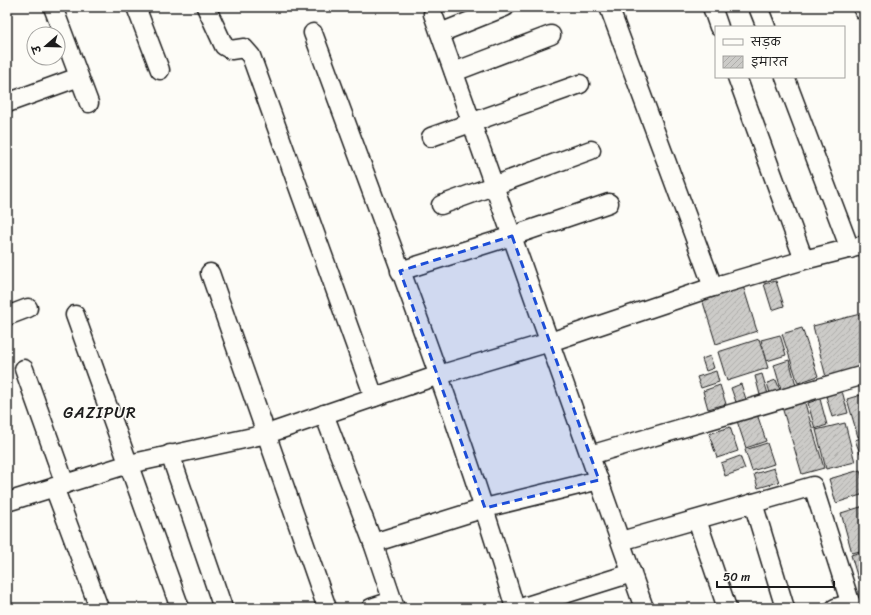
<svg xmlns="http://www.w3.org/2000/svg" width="871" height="615" viewBox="0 0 871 615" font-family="Sriracha,'Playpen Sans Deva',sans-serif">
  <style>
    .building { fill: url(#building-hatch); stroke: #1c1c1c }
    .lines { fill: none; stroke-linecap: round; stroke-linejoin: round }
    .minor-casing { stroke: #1c1c1c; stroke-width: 21 }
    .minor { stroke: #fdfcf7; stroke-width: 18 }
    .marked { fill: #1d4ed8; fill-opacity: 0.2; stroke: #1d4ed8; stroke-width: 3; stroke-dasharray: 8 5; stroke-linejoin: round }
    .labels { text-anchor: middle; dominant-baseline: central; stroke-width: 3.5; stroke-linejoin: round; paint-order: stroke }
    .neighbourhood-label { font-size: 16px; letter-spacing: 1px; fill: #1c1c1c; stroke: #fdfcf7 }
  </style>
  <defs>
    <pattern id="building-hatch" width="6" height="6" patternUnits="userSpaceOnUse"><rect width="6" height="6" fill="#cccbc8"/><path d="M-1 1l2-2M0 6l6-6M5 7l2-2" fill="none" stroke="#afaeab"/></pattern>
  </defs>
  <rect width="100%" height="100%" fill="#fdfcf7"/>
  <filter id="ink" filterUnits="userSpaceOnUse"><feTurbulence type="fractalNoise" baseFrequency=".025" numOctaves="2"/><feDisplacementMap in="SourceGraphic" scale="8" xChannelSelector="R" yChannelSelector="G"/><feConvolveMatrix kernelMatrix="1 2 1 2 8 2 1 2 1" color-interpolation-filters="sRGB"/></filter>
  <g filter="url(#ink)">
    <g class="building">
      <polygon points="776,281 784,306 772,310 764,284"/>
      <polygon points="743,286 757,331 716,344 702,299"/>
      <polygon points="864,313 864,367 826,377 813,326"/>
      <polygon points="802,328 818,376 798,383 782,334"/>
      <polygon points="780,335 786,355 767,361 761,340"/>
      <polygon points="759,339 768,368 727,381 718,352"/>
      <polygon points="710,356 714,368 706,371 702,359"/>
      <polygon points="789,360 796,385 781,389 774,365"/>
      <polygon points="716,371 719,382 701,388 697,377"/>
      <polygon points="762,374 768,394 760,395 755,376"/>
      <polygon points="776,380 780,390 770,393 767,383"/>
      <polygon points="741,384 746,399 736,402 731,388"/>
      <polygon points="720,385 726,404 708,409 703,391"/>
      <polygon points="842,391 848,413 832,417 826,396"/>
      <polygon points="864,394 864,435 858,437 847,399"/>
      <polygon points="820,399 827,425 815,429 808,403"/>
      <polygon points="804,400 824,468 802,474 782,407"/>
      <polygon points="757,414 766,441 746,448 737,421"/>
      <polygon points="845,423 855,462 826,469 816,430"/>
      <polygon points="730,427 738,451 717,458 709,434"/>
      <polygon points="864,437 864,452 860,453 855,440"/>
      <polygon points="767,443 774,464 752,471 745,450"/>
      <polygon points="740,456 745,469 725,476 721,463"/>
      <polygon points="774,468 779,482 758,488 754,474"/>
      <polygon points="860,470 864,484 864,494 836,503 829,479"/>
      <polygon points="864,506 864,550 852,553 841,513"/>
      <polygon points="864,551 864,577 858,579 851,555"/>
    </g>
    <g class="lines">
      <defs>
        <g id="minor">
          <polyline points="53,7 89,103"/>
          <polyline points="136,7 160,70"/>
          <polyline points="206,7 224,46 231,50 244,48 251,56 374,397"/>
          <polyline points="609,7 713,287"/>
          <polyline points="712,7 719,27"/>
          <polyline points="758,7 766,27"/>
          <polyline points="862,7 864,11"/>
          <polyline points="433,14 644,608"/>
          <path d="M313 33C383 224 457 413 515 608"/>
          <polyline points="440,33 505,7"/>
          <polyline points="454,72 551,35"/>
          <polyline points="737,77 804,260"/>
          <polyline points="785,77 850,249"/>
          <polyline points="7,103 79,77"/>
          <polyline points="431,137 580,84"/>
          <polyline points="441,205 591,150"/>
          <polyline points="400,271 512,236 609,203"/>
          <polyline points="210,273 327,608"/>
          <polyline points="75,315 180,608"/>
          <polyline points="7,316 28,308"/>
          <polyline points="24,369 65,484"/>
          <polyline points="324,414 373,543 395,608"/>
          <polyline points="170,454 223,608"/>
          <polyline points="590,455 864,375"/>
          <polyline points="54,487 99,608"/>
          <polyline points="7,502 129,464 267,434 439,375 550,342 713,287 804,260 864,245"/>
          <polyline points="753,503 785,608"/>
          <polyline points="697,520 727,608"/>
          <polyline points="621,541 813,486 852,608"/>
          <polyline points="373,543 485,508 599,480"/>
          <polyline points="371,608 392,601"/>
          <polyline points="520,608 632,573"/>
          <polyline points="835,608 851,603"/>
        </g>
      </defs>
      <use href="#minor" class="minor-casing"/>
      <use href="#minor" class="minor"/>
    </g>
  </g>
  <path class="marked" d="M512 236 599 480 485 508 400 271Z"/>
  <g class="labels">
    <g class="neighbourhood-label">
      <text x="100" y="412">GAZIPUR</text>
    </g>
  </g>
  <rect width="871" height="615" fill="none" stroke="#fdfcf7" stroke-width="24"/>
  <rect x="12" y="12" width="847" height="591" fill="none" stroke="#1c1c1c" stroke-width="1.5" filter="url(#ink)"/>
  <rect x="715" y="26" width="130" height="52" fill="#fdfcf7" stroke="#a3a29f"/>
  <rect x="723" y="39" width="20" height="6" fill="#fdfcf7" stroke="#a3a29f"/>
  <text x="751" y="46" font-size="12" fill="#1c1c1c">सड़क</text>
  <rect x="723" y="56" width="20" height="12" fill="url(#building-hatch)" stroke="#a3a29f"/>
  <text x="751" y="66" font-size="12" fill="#1c1c1c">इमारत</text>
  <g transform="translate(46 46) rotate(250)"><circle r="19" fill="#fdfcf7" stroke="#a3a29f"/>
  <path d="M0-3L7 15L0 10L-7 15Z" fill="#1c1c1c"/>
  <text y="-6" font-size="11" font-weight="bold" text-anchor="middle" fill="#1c1c1c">उ</text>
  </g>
  <path d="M717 581v6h117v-6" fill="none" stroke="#1c1c1c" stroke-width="2"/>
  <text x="723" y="581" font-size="12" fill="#1c1c1c" stroke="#fdfcf7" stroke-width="3" paint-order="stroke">50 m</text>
</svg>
